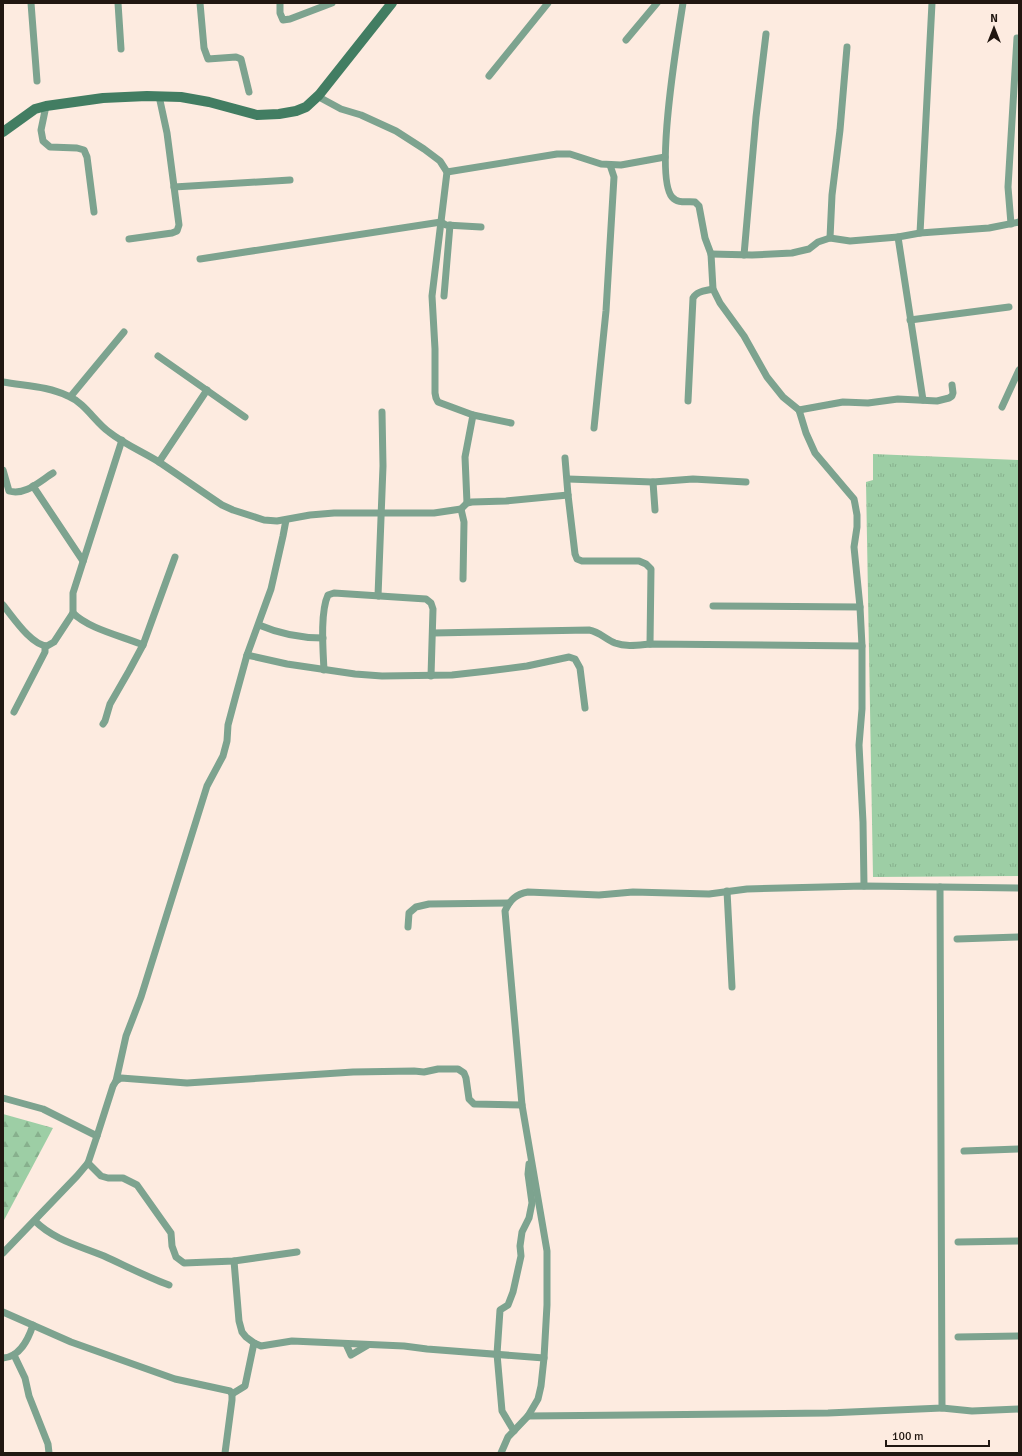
<svg xmlns="http://www.w3.org/2000/svg" width="1022" height="1456" viewBox="0 0 1022 1456" font-family="Signika,sans-serif">
  <style>
    .grass { fill: url(#grass-tufts) }
    .forest { fill: url(#forest-firs) }
    .lines { fill: none; stroke-linecap: round; stroke-linejoin: round }
    .street { stroke: #7da38f; stroke-width: 7 }
    .secondary { stroke: #427d62; stroke-width: 10 }
  </style>
  <defs>
    <pattern id="grass-tufts" width="24" height="20" patternUnits="userSpaceOnUse"><rect width="24" height="20" fill="#9dcea5"/><path d="M3 7l-1-3M5 7V3M7 7l1-3M15 17l-1-3M17 17v-4M19 17l1-3" fill="none" stroke="#87b08d"/></pattern>
    <pattern id="forest-firs" width="22" height="20" patternUnits="userSpaceOnUse"><rect width="22" height="20" fill="#9dcea5"/><path d="M5 1l3.5 6h-7zM16 11l3.5 6h-7z" fill="#87b08d"/></pattern>
  </defs>
  <rect width="100%" height="100%" fill="#fdebe0"/>
  <polygon class="grass" points="873,454 1019,460 1019,876 873,877 866,482 873,480"/>
  <polygon class="forest" points="3,1114 53,1128 3,1222"/>
  <g class="lines">
    <g class="street">
      <polyline points="31,3 37,81"/>
      <polyline points="118,3 121,49"/>
      <polyline points="200,3 204,48 208,59 236,57 241,59 249,92"/>
      <polyline points="280,3 280,13 283,20 290,19 332,3"/>
      <path d="M683 3C678 35 654 176 672 197 678 204 687 201 695 202L699 206 705 238 711 254 713 289 720 303 744 336 767 377 783 397 799 410 806 433 815 453 848 492 854 499 855 504 857 515V527L854 547 860 607 862 646V709L859 745 863 822 864 886"/>
      <polyline points="626,40 657,3"/>
      <polyline points="847,47 840,130 832,195 830,238 850,241 898,237"/>
      <polyline points="489,76 548,3"/>
      <polyline points="317,96 341,109 361,115 396,131 424,149 440,161 447,172 432,296 435,349 435,393 436,398 438,402 473,415 465,457 467,503"/>
      <polyline points="46,106 41,130 43,141 50,147 77,148 84,150 87,157 94,212"/>
      <polyline points="447,172 557,154 570,154 601,164 621,165 665,157"/>
      <polyline points="174,187 290,180"/>
      <polyline points="1011,224 1008,187 1017,38"/>
      <polyline points="920,233 932,3"/>
      <polyline points="129,239 172,233 177,231 179,225 167,133 159,96"/>
      <polyline points="711,254 752,255 792,253 809,249 818,242 830,238"/>
      <polyline points="744,255 756,117 766,34"/>
      <polyline points="200,259 441,222 446,225 481,227"/>
      <polyline points="444,296 450,225"/>
      <polyline points="910,320 1009,307"/>
      <polyline points="158,356 245,417"/>
      <path d="M3 382C25 386 48 386 68 396 85 403 95 422 109 432 124 444 143 452 159 462 180 476 201 491 222 505L233 510 264 520 277 521 310 515 334 513H434L461 509 467 503 472 502 506 501 568 495"/>
      <polyline points="71,396 124,332"/>
      <polyline points="923,400 898,237 920,233 989,228 1019,222"/>
      <path d="M688 401 693 298C697 291 705 291 713 289"/>
      <polyline points="1002,407 1019,370"/>
      <polyline points="799,410 843,402 868,403 898,399 937,401 949,398 952,396 953,393 952,385"/>
      <polyline points="473,415 511,423"/>
      <polyline points="594,428 606,311 614,177 610,165"/>
      <polyline points="565,458 568,495 575,554 577,559 582,561 639,561 646,564 651,569 650,644"/>
      <polyline points="159,462 207,390"/>
      <path d="M3 470 9 491C25 496 40 481 53 473"/>
      <polyline points="568,479 653,482 693,479 746,482"/>
      <polyline points="653,482 655,510"/>
      <polyline points="33,486 83,561"/>
      <polyline points="461,509 464,522 463,579"/>
      <polyline points="378,596 383,466 382,412"/>
      <path d="M3 605C13 617 31 645 47 646L54 642 73 613V593L122 440"/>
      <polyline points="713,606 860,607"/>
      <path d="M73 613C89 629 122 636 143 645"/>
      <path d="M259 625C280 634 300 638 323 638"/>
      <path d="M433 633 589 630C600 632 605 639 615 643 626 647 638 645 650 644L862 646"/>
      <polyline points="247,655 287,664 355,674 382,676 452,675 488,671 527,666 569,657 575,659 580,668 585,708"/>
      <path d="M324 670C323 650 320 612 328 595L334 593 426 599 431 603 433 609 431 676"/>
      <polyline points="14,712 45,652 45,646"/>
      <polyline points="103,724 105,721 110,704 129,671 143,645 175,557"/>
      <polyline points="727,891 732,987"/>
      <polyline points="408,927 409,913 416,907 429,904 509,903"/>
      <polyline points="957,939 1019,937"/>
      <polyline points="116,1081 126,1036 141,997 207,786 223,756 227,741 228,725 236,695 247,655 271,589 283,536 286,520"/>
      <polyline points="3,1098 43,1109 97,1136 88,1163 77,1176 3,1253"/>
      <polyline points="97,1136 113,1086 116,1081 121,1078 187,1083 353,1072 414,1071 424,1072 438,1069 458,1069 464,1073 466,1078 469,1099 474,1104 522,1105"/>
      <polyline points="964,1151 1019,1149"/>
      <polyline points="88,1163 101,1176 108,1178 123,1178 137,1185 171,1233 172,1246 176,1257 184,1263 234,1261 297,1252"/>
      <path d="M35 1221C54 1240 80 1246 104 1256 126 1266 147 1277 169 1285"/>
      <polyline points="958,1242 1019,1241"/>
      <polyline points="234,1261 239,1321 242,1332 246,1337 254,1343 261,1346 292,1341 404,1346 427,1349 544,1358"/>
      <polyline points="3,1312 71,1342 175,1379 230,1391 232,1394 232,1400 225,1453"/>
      <polyline points="958,1337 1019,1336"/>
      <polyline points="346,1344 351,1355 368,1345"/>
      <polyline points="14,1355 25,1378 29,1396 48,1444 49,1453"/>
      <path d="M3 1358C20 1357 28 1340 33 1325"/>
      <polyline points="232,1394 245,1386 254,1343"/>
      <polyline points="942,1408 972,1411 1019,1409"/>
      <polyline points="528,1416 828,1413 942,1408 940,887"/>
      <polyline points="514,1431 502,1411 497,1354 500,1310 508,1305 513,1292 521,1256 520,1246 522,1232 529,1218 532,1203 528,1174 529,1164"/>
      <path d="M501 1453 508 1437 528 1416 538 1399 541 1386 544 1358 547 1305V1251L522 1105 505 911C510 900 516 894 528 892L599 895 633 892 709 894 747 889 864 886 1019 888"/>
    </g>
    <polyline class="secondary" points="3,132 35,109 46,106 103,98 147,96 181,97 209,102 257,115 279,114 296,111 306,107 319,95 392,3"/>
  </g>
  <rect width="1022" height="1456" fill="none" stroke="#211711" stroke-width="8"/>
  <g transform="translate(994 28)" stroke="#fdebe0" stroke-width="3" paint-order="stroke">
  <path d="M0-3L7 15L0 10L-7 15Z" fill="#211711"/>
  <text y="-6" font-size="11" font-weight="bold" text-anchor="middle" fill="#211711">N</text>
  </g>
  <path d="M886 1440v6h103v-6" fill="none" stroke="#211711" stroke-width="2"/>
  <text x="892" y="1440" font-size="12" fill="#211711" stroke="#fdebe0" stroke-width="3" paint-order="stroke">100 m</text>
</svg>
